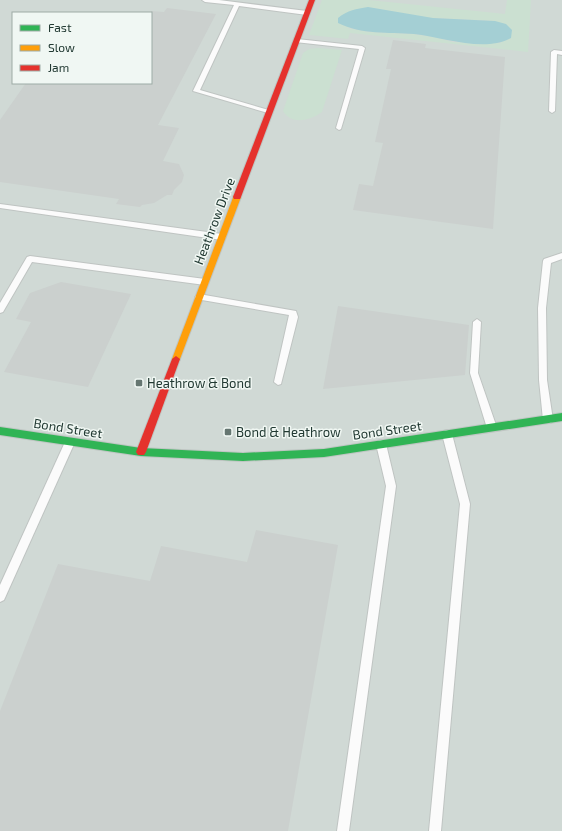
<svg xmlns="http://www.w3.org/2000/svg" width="562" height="831" viewBox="0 0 562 831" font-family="'Exo 2',sans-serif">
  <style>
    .built { fill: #d0d9d5; fill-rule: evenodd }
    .green { fill: #cbe0d1; fill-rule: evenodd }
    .water { fill: #a4cfd4 }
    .building { fill: #cbd0ce }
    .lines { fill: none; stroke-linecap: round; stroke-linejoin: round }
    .lane-casing { stroke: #bfc4c2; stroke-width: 2 }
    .fast-casing { stroke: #bec5c2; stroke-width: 2 }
    .slow-casing { stroke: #bec5c2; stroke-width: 2 }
    .jam-casing { stroke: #bec5c2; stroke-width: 2 }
    .lane { fill: #fbfbfb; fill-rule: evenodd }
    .fast { fill: #30b455; fill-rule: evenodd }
    .slow { fill: #ff9f0a; fill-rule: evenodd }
    .jam { fill: #e5322d; fill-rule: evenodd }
    .poi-dot { fill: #657671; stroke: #f0f7f3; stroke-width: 1.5 }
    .labels { text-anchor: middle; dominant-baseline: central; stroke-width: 3; stroke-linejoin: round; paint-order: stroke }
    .street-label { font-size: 13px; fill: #213932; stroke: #f0f7f3 }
    .poi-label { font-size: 13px; fill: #213932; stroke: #f0f7f3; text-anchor: start }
  </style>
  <rect width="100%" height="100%" fill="#e2e7e5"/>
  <path class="built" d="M0 0H562V831H0ZM13 13H151V83H13Z"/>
  <g class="green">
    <path d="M322 0H369L505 14 507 0H531L528 52 350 33 348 39 309 35ZM433 18 495 21 501 43 453 42 434 37 413 34 370 32 347 28Z"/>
    <path d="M318 48 342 50 322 112C311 120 292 126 283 111L303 53 309 49Z"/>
  </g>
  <path class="water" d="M368 7 433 18 495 21 506 24 512 30 511 38C484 53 443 37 414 34 388 32 362 35 338 23V18C348 10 356 9 368 7Z"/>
  <g class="building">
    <polygon points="167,8 216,14 158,125 179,128 163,161 179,164 184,175 182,182 174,190 172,195 167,195 154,203 142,205 140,207 116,204 119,199 0,182 0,120 26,83 151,83 151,11 164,12"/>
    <polygon points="393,40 426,44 425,48 505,57 493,229 353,210 359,184 373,186 383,143 375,142 391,69 386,69"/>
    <polygon points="61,282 131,294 88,387 4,372 31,322 16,319 30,293"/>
    <polygon points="338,306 469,325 465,375 323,389"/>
    <polygon points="256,530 338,545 288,831 0,831 0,711 58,564 150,581 161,546 247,562"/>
  </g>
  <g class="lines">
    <defs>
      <g id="lane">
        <polygon points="202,0 219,0 307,11 310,13 307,15 239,6 200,90 272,111 272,113 268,113 193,91 234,5 205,2"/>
        <polygon points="297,39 362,46 365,48 341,129 339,130 336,128 359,49 295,42 294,41"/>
        <polygon points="554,50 562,51 562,55 557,54 555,111 552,113 549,111 551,52"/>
        <polygon points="0,204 222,234 226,237 222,240 0,208"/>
        <polygon points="562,253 562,259 551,263 546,308 547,380 553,420 551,423 545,423 543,420 539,380 538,308 543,261 544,259"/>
        <polygon points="30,256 205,279 209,282 205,285 32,262 3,312 0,313 0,303 27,257"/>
        <polygon points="199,294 296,311 298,317 281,384 278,385 274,382 289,315 196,299 195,297"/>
        <polygon points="477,319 481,322 478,373 497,428 495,431 489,431 487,428 470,373 473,322"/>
        <polygon points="447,430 450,431 452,434 470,504 441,831 429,831 460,504 442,434 444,431"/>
        <polygon points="70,438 73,439 75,442 4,600 0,602 0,585 65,442 67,439"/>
        <polygon points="381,440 384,441 386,444 396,486 349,831 337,831 386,486 376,444 378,441"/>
      </g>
      <polygon id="fast" points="562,413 562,421 324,457 243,461 141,456 0,435 0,427 141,448 243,453 324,449"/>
      <polygon id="slow" points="234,195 240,195 241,197 180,359 179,361 173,361 172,359"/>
      <g id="jam">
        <polygon points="309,0 315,0 241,197 240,199 234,199 233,197"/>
        <polygon points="176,356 180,359 146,452 144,455 138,455 136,452 172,359"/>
      </g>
    </defs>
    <use href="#lane" class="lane-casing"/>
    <use href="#fast" class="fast-casing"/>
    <use href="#slow" class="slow-casing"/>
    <use href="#jam" class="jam-casing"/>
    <use href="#lane" class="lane"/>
    <use href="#fast" class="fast"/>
    <use href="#slow" class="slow"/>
    <use href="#jam" class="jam"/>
  </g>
  <g class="poi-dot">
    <rect x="135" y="379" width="8" height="8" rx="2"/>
    <rect x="224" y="428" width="8" height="8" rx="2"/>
  </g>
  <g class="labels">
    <g class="street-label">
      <text transform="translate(214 221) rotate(-69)">Heathrow Drive</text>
      <text transform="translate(68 428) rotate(9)">Bond Street</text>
      <text transform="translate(387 430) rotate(-8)">Bond Street</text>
    </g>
    <g class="poi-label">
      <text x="147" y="383">Heathrow &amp; Bond</text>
      <text x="236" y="432">Bond &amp; Heathrow</text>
    </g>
  </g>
  <rect x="12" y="12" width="140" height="72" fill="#f0f7f3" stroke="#9daba6"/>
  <rect x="20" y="25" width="20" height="6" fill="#30b455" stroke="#9daba6"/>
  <text x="48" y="32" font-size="12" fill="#213932">Fast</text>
  <rect x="20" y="45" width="20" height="6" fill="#ff9f0a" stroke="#9daba6"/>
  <text x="48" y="52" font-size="12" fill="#213932">Slow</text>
  <rect x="20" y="65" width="20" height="6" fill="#e5322d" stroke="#9daba6"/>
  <text x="48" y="72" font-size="12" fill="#213932">Jam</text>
</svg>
